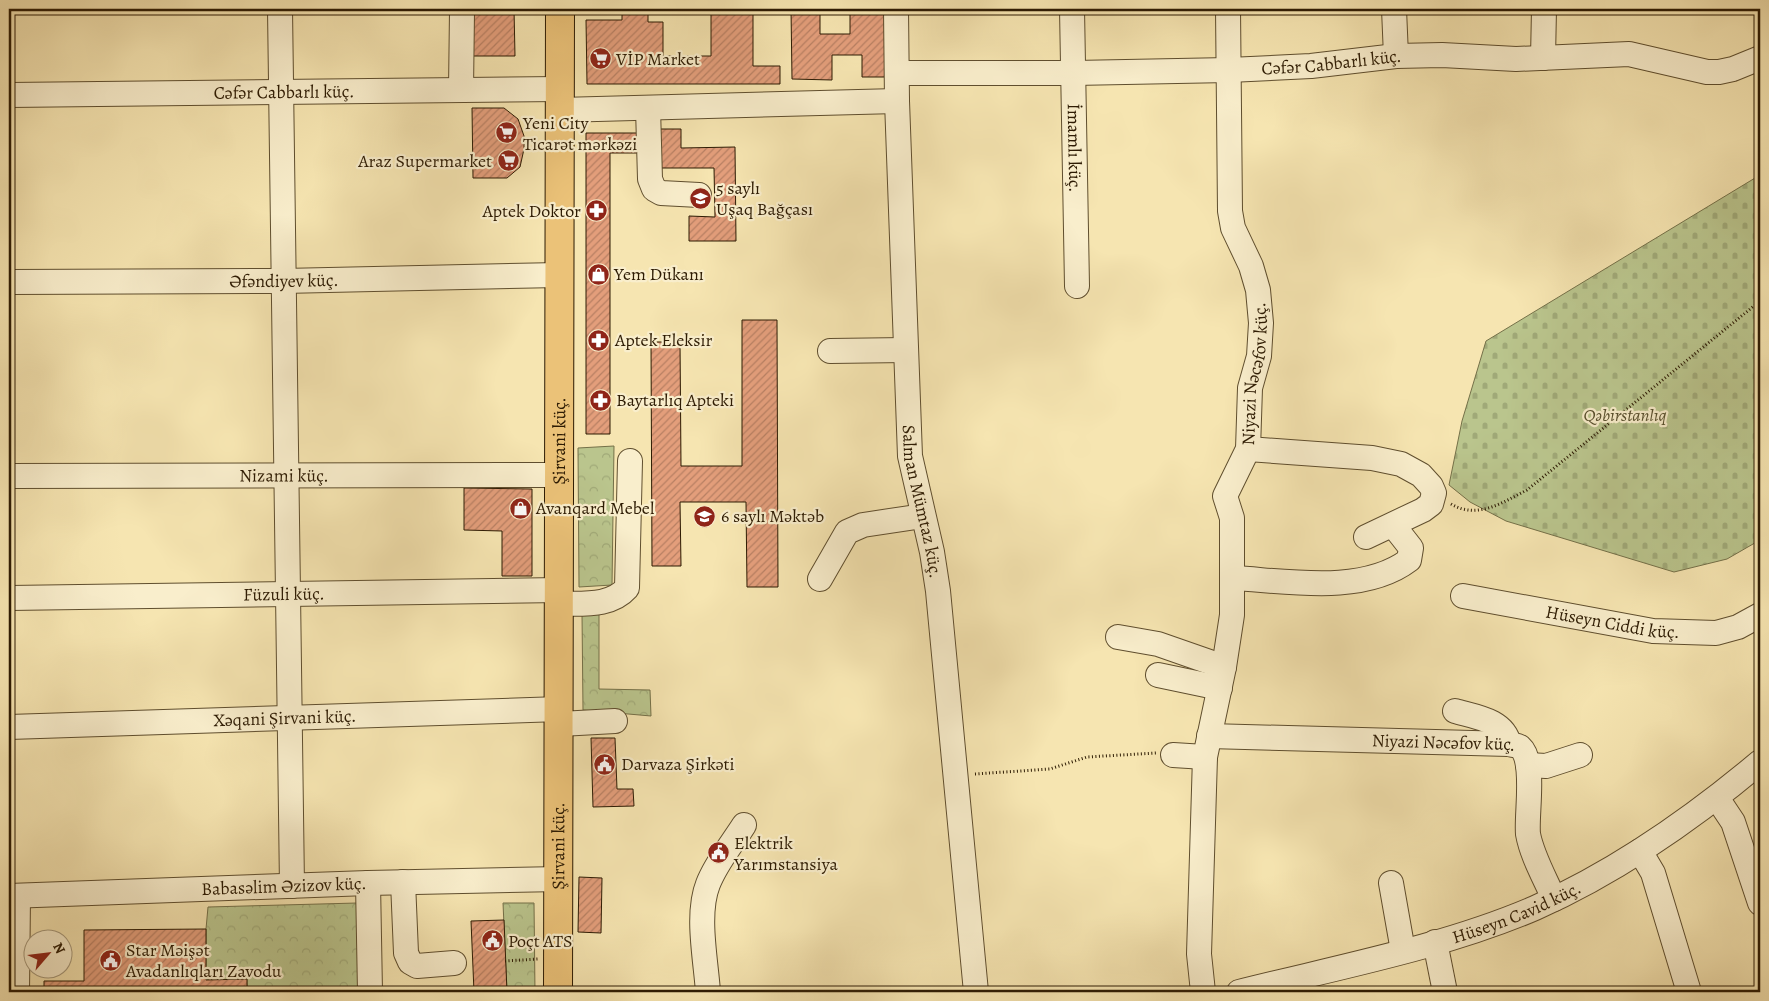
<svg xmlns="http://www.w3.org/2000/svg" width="1769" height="1001" viewBox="0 0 1769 1001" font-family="Alegreya,serif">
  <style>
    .forest { fill: url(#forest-crowns); stroke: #747048 }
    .cemetery { fill: url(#cemetery-stones); stroke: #747048 }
    .building { fill: url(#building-hatch); stroke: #2d1b03 }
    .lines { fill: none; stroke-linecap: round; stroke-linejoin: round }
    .minor-casing { stroke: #5f4e2e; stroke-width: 26 }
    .major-casing { stroke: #2d1b03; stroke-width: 30 }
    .path { stroke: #2d1b03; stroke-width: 3; stroke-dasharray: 1 2.5; stroke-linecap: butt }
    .minor { stroke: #f9eecc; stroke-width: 24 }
    .major { stroke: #ebc278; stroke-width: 28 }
    .labels { text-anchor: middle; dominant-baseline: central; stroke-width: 4.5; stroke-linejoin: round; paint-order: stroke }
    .poi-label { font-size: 18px; fill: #2d1b03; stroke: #f9eecc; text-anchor: start }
    .street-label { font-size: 18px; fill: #2d1b03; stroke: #f9eecc }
    .park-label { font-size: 18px; font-style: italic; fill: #574e2c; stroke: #f9eecc }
  </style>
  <defs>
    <pattern id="forest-crowns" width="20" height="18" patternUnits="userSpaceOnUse" patternTransform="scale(1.25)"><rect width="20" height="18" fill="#bac58d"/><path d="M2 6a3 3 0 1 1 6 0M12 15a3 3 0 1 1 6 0" fill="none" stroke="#a0a978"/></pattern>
    <pattern id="cemetery-stones" width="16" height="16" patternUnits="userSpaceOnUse" patternTransform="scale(1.25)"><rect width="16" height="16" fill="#bac58d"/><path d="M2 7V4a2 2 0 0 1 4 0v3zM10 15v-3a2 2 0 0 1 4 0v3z" fill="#a0a978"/></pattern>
    <pattern id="building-hatch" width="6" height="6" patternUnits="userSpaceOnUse" patternTransform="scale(1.25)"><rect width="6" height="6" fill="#e39e7b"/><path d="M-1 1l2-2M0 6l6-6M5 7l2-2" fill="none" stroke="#b88063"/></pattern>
  </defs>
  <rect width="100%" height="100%" fill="#f6e5b1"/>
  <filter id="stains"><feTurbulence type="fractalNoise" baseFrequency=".004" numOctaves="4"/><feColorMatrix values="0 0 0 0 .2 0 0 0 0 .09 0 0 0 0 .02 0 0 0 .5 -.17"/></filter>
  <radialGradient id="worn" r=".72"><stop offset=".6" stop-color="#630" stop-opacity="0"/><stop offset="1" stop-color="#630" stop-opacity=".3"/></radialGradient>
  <g class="forest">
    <polygon points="614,446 612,585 579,587 578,448"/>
    <polygon points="599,613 599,689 650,690 651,716 583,710 582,614"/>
    <polygon points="357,903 360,992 247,992 247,979 206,980 206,929 208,907"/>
    <polygon points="503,903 534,903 535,992 507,992"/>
  </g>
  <polygon class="cemetery" points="1760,175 1760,540 1727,559 1674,572 1506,521 1470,502 1449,485 1462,421 1486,341"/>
  <g class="building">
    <polygon points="471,9 514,9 515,56 471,56"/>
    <polygon points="622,9 648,9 648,22 663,22 663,56 711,56 711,9 753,9 753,66 780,66 780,84 587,84 586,20 622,20"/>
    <polygon points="791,9 820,9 820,34 850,34 850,9 886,9 887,77 862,77 862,55 832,55 832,80 792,79"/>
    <polygon points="472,108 504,108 518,119 524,136 524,149 520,167 507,178 473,178"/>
    <polygon points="656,129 681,129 681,148 735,147 736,241 689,241 689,216 715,217 714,168 655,168"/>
    <polygon points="586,133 642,133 642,153 610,153 610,434 586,434"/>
    <polygon points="742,320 777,320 778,587 747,587 746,502 680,502 681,566 652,566 651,342 680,342 681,466 742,466"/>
    <polygon points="464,488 532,489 532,576 502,576 502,531 464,530"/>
    <polygon points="591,738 615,738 617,789 633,789 634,806 593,807"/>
    <polygon points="579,877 602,878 601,933 578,932"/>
    <polygon points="504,920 507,992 474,992 471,921"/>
    <polygon points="206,929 206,980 247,979 247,992 44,992 44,981 84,981 84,930"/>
  </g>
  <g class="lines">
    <defs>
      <g id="minor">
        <polyline points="280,9 292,886"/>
        <path id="s1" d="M896 9 897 101 910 456 932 552 938 591 976 992"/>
        <path id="s2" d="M1072 9 1077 286"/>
        <polyline points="1394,9 1396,56"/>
        <polyline points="1543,58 1544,9"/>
        <path id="s3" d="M897 73H1074L1229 70 1311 66 1396 56 1442 55 1516 59 1629 54 1707 72H1719L1733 69 1760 58"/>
        <polyline points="461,90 462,11"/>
        <path id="s4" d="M9 95 559 89"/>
        <polyline points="648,108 650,179 654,189 661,193 699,195"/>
        <polyline points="560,110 897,101"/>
        <path id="s5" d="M9 282 283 281 559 275"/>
        <polyline points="830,351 906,350"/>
        <polyline points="1248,449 1372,458 1401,464 1421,475 1431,486 1434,493 1431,504 1423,510 1366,537"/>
        <path id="s6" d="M9 476 560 475"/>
        <path d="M1234 578C1287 581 1363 595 1409 560L1411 548 1393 525"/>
        <polyline points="820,579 847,532 863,525 923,516"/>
        <path id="s7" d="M1463 596 1653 631 1716 633 1738 627 1760 615"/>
        <path id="s8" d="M9 598 560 590"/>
        <path d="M560 604C583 603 610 607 627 588L630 461"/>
        <polyline points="1118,637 1158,644 1224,667"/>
        <polyline points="1158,675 1220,688"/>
        <path d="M1455 711C1476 717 1504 720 1509 744"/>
        <polyline points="560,724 615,721"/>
        <path id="s9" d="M9 727 560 709"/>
        <path id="s10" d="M1209 736 1509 744C1512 745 1517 745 1520 747 1536 761 1526 813 1528 834 1532 856 1545 878 1554 899"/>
        <polyline points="1173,755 1205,757"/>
        <polyline points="1528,765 1546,766 1580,755"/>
        <polyline points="1717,798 1733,822 1760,903"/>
        <polyline points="1640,851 1653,873 1689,992"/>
        <polyline points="403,882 406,953 410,962 417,966 454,963"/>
        <polyline points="368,883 370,992"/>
        <polyline points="1391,883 1403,951"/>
        <path id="s11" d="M9 896 368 883 560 879"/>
        <polyline points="1435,942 1445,992"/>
        <polyline points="17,992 18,896"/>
        <path d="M708 992C706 961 696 914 708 884 716 863 732 844 744 825"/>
        <path id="s12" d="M1203 992 1199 954 1205 757 1224 667 1232 615V518L1225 496 1248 449 1250 388 1259 356 1261 323 1258 290 1251 266 1233 228 1230 211 1228 9"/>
        <path id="s13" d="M1239 992C1334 968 1445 947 1535 908 1616 872 1692 819 1760 762"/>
      </g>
      <g id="major">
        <path id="s14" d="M558 992 560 9"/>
      </g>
    </defs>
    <use href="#minor" class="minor-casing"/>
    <use href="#major" class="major-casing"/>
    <g class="path">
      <path d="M1451 504C1478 520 1503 502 1527 490L1760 301"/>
      <polyline points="975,774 1050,769 1087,757 1156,753"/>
      <polyline points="505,961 538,959"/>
    </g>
    <use href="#minor" class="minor"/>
    <use href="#major" class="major"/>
  </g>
  <defs>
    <symbol id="supermarket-disc" viewBox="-11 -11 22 22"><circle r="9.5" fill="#8f2418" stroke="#f9eecc"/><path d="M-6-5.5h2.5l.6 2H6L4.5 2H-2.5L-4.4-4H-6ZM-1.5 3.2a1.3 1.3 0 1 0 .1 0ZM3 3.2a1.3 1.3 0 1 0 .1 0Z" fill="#fff"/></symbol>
    <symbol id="school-disc" viewBox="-11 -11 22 22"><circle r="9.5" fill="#8f2418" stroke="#f9eecc"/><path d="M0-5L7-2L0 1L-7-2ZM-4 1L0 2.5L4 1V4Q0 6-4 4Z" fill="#fff"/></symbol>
    <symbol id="pharmacy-disc" viewBox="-11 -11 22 22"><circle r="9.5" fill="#8f2418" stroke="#f9eecc"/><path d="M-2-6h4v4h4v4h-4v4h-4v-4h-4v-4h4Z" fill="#fff"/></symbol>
    <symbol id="shop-disc" viewBox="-11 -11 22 22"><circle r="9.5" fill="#8f2418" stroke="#f9eecc"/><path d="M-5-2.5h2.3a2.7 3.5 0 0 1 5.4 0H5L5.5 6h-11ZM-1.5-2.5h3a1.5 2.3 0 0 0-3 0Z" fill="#fff"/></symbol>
    <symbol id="civic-disc" viewBox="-11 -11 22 22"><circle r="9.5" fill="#8f2418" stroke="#f9eecc"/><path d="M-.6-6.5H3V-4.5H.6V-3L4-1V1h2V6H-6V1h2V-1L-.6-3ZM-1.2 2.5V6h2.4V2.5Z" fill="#fff"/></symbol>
  </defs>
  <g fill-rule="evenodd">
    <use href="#supermarket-disc" x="588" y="46" width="25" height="25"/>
    <use href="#supermarket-disc" x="494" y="120" width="25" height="25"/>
    <use href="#supermarket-disc" x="496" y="148" width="25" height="25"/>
    <use href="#school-disc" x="688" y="186" width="25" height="25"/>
    <use href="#pharmacy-disc" x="584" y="198" width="25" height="25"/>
    <use href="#shop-disc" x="586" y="262" width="25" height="25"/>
    <use href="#pharmacy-disc" x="586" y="328" width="25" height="25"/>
    <use href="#pharmacy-disc" x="588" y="388" width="25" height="25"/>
    <use href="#shop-disc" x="508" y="496" width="25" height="25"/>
    <use href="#school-disc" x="692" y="504" width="25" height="25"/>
    <use href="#civic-disc" x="592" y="752" width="25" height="25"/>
    <use href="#civic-disc" x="706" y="840" width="25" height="25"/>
    <use href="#civic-disc" x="480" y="928" width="25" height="25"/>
    <use href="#civic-disc" x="98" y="948" width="25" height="25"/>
  </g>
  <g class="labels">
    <g class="poi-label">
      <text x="616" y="59">VİP Market</text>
      <text x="523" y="123">Yeni City<tspan x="523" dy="21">Ticarət mərkəzi</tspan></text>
      <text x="492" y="161" text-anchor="end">Araz Supermarket</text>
      <text x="716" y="188">5 saylı<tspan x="716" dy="21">Uşaq Bağçası</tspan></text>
      <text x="581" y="211" text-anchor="end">Aptek Doktor</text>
      <text x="614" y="274">Yem Dükanı</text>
      <text x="615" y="340">Aptek Eleksir</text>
      <text x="616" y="400">Baytarlıq Apteki</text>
      <text x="536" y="508">Avanqard Mebel</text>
      <text x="721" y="516">6 saylı Məktəb</text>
      <text x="621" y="764">Darvaza Şirkəti</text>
      <text x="734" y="843">Elektrik<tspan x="734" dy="21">Yarımstansiya</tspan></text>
      <text x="508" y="941">Poçt ATS</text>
      <text x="126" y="950">Star Məişət<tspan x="126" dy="21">Avadanlıqları Zavodu</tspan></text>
    </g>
    <g class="street-label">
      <text stroke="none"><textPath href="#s3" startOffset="435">Cəfər Cabbarlı küç.</textPath></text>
      <text stroke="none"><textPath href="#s4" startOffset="275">Cəfər Cabbarlı küç.</textPath></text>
      <text stroke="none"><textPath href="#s2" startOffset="139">İmamlı küç.</textPath></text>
      <text stroke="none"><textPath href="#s5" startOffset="275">Əfəndiyev küç.</textPath></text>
      <text stroke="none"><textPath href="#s12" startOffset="628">Niyazi Nəcəfov küç.</textPath></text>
      <text stroke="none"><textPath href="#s14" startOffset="551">Şirvani küç.</textPath></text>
      <text stroke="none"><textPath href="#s6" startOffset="275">Nizami küç.</textPath></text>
      <text stroke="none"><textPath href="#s1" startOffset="494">Salman Mümtaz küç.</textPath></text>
      <text stroke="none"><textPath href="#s8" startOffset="275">Füzuli küç.</textPath></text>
      <text stroke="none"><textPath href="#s7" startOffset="152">Hüseyn Ciddi küç.</textPath></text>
      <text stroke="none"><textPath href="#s9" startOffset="276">Xəqani Şirvani küç.</textPath></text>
      <text stroke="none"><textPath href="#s10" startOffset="235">Niyazi Nəcəfov küç.</textPath></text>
      <text stroke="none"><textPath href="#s14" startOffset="146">Şirvani küç.</textPath></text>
      <text stroke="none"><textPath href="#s11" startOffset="275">Babasəlim Əzizov küç.</textPath></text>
      <text stroke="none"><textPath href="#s13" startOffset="289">Hüseyn Cavid küç.</textPath></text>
    </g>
    <g class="park-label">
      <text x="1625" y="415">Qəbirstanlıq</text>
    </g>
  </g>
  <rect width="1769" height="1001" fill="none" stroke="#f6e5b1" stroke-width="30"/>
  <rect x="10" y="10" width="1749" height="981" fill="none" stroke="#2d1b03" stroke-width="2.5"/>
  <rect x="15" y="15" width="1739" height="971" fill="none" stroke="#2d1b03"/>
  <g transform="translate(48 954) rotate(62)"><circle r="24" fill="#f9eecc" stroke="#a79a7c"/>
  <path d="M0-4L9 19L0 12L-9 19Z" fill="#8f2418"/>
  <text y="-8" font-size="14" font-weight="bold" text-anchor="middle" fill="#2d1b03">N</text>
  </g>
  <rect width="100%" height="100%" filter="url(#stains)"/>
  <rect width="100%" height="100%" fill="url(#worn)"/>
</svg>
